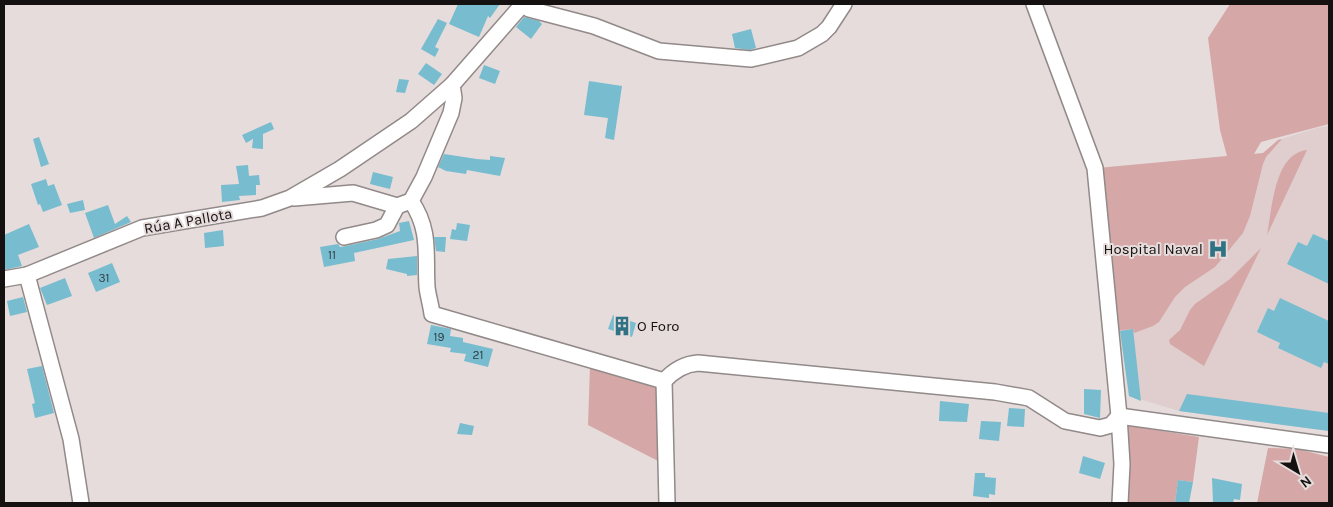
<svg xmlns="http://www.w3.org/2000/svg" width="1333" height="507" viewBox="0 0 1333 507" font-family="Karla,sans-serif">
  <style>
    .built { fill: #e0cece }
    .green { fill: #d5a7a6 }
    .building { fill: #77bccf }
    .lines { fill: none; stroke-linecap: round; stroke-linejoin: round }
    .minor-casing { stroke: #928989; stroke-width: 18 }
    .minor { stroke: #fff; stroke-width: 15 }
    .labels { text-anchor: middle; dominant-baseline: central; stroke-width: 4; stroke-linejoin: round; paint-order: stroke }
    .number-label { font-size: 12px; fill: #2e3c40 }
    .street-label { font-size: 15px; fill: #151111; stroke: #e6dcdc }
    .poi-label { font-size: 15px; fill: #151111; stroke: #e6dcdc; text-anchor: end }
  </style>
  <rect width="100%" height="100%" fill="#e6dcdc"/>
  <polygon class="built" points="1329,126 1329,431 1179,411 1129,396 1120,331 1115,331 1098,168 1263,153 1278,140 1317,128"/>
  <g class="green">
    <polygon points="1230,4 1329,4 1329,124 1261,142 1254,154 1263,153 1278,140 1282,139 1266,157 1263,164 1250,216 1243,233 1215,267 1185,287 1175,297 1159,322 1153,326 1134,333 1133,329 1115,331 1098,168 1227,156 1220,130 1208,38"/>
    <path d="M1307 150 1267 235C1272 210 1274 153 1307 150Z"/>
    <polygon points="1261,248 1204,366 1170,344 1169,340 1180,330 1190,310 1195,304 1230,279"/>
    <polygon points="590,367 659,386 660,462 588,425"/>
    <path d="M1125 425 1199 437 1193 482 1178 480 1175 503H1127C1131 477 1128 451 1125 425Z"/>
    <polygon points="1268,448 1298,449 1329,457 1329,503 1257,503"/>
  </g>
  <g class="building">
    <polygon points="458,4 500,4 490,18 488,16 479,37 449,24"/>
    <polygon points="524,17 539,21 542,24 531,39 516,27"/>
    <polygon points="438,19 447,23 435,47 439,49 435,57 421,49"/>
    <polygon points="751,29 756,48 750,50 735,48 732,34"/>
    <polygon points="426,63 442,74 434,85 418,74"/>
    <polygon points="484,65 500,71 495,84 479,78"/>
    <polygon points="399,79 409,80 405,93 396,92"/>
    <polygon points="589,81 622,86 614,140 605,138 608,118 584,115"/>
    <polygon points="271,122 274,129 263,134 263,149 252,148 253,139 246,143 242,135"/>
    <polygon points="39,137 49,164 41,167 33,139"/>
    <polygon points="444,154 477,159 490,160 490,156 505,158 500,176 467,170 466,174 446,171 438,167"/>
    <polygon points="248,165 249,176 259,175 260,185 256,185 256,195 239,196 240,200 222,202 221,185 239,184 236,166"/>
    <polygon points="373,172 393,177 390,189 370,184"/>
    <polygon points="46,179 48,186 54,184 62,205 43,212 40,204 38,205 31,184"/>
    <polygon points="83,200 85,210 70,213 67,204"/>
    <polygon points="108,205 115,224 127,216 131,222 94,238 85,213"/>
    <polygon points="409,221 414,240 354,253 355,261 324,267 320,247 338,244 340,247 346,246 378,239 400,231 399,223"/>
    <polygon points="457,223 470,225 467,241 450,239 452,229 456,230"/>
    <polygon points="29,224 39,247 18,255 22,266 4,270 4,235"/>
    <polygon points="223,230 224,246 205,248 204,233"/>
    <polygon points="1313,234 1329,241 1329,284 1287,264 1298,242 1307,246"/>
    <polygon points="434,237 446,237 445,252 436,251"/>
    <polygon points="417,256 417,275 407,276 407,274 386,269 388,259"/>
    <polygon points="112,263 120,282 96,292 88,273"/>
    <polygon points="65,278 72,296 47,305 40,288"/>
    <polygon points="23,297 27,312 10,316 7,301"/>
    <polygon points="1280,298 1329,321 1329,364 1324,362 1321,368 1278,348 1280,343 1257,332 1268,308 1274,311"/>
    <polygon points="613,315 636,323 632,337 608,329"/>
    <polygon points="431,325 451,329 450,336 463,338 463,342 493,349 488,367 464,361 466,354 450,352 451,348 427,344"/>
    <polygon points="1133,329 1141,401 1129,396 1120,331"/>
    <polygon points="42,366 54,413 35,418 32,404 35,403 27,369"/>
    <polygon points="1084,389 1101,390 1100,418 1084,414"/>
    <polygon points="1187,394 1329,413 1329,431 1179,411"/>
    <polygon points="940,401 969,404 967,422 939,421"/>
    <polygon points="1009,408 1025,409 1024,427 1007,426"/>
    <polygon points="981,421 1001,422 999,441 979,439"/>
    <polygon points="460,423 474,426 472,435 457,434"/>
    <polygon points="1083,456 1105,463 1100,479 1079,473"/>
    <polygon points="975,473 985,473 985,477 996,478 995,495 989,494 989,498 973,496"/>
    <polygon points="1212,478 1242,484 1240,500 1234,499 1233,503 1213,502"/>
    <polygon points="1178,480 1193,482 1189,503 1175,503"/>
  </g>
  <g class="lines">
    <defs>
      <g id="minor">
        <polyline points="524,4 529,9 594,26 659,51 751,59 798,48 822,34 829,27 844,4"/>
        <polyline points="1034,4 1095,168 1119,416 1122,464 1120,503"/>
        <polyline points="294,198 353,193 397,206 411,201 424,177 451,113 454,98 452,85"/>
        <path d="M411 201C431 230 425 255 427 287 428 296 431 305 432 314L664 381"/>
        <polyline points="344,237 376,230 387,225 397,206"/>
        <polyline points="27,275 71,439 81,503"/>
        <polyline points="4,279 27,275 142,228 262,208 290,198 340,169 411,121 452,85 523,4"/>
        <path d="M667 503 664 381C674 370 684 364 698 363L995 392 1029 398 1065 421 1100 428 1111 425 1119 416 1329 445"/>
      </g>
    </defs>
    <use href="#minor" class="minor-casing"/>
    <use href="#minor" class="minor"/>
  </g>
  <defs>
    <symbol id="hospital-bare" viewBox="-9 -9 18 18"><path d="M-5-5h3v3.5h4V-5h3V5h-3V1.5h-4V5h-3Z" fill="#2f7283" stroke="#e6dcdc" stroke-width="2.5" paint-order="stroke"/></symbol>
    <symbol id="building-bare" viewBox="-9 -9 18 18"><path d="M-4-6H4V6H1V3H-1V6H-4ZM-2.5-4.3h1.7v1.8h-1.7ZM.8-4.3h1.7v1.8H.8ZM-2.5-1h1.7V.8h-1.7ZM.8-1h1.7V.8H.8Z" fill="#2f7283" stroke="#e6dcdc" stroke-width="2.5" paint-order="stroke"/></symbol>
  </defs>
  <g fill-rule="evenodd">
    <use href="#hospital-bare" x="1204" y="235" width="28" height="28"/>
    <use href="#building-bare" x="608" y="312" width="28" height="28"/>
  </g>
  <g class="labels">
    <g class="number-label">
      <text x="332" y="255">11</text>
      <text x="104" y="278">31</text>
      <text x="439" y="337">19</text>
      <text x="478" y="355">21</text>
    </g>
    <g class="street-label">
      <text transform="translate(188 221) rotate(-10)">Rúa A Pallota</text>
    </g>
    <g class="poi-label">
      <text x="1203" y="249">Hospital Naval</text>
      <text x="637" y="326" text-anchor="start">O Foro</text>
    </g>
  </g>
  <rect width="1333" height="507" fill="none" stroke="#151111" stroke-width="10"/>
  <g transform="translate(1298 472) rotate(142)" stroke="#e6dcdc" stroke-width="4" paint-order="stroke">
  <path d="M0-4L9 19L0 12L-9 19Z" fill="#151111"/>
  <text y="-8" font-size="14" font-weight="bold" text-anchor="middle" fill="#151111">N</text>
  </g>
</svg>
